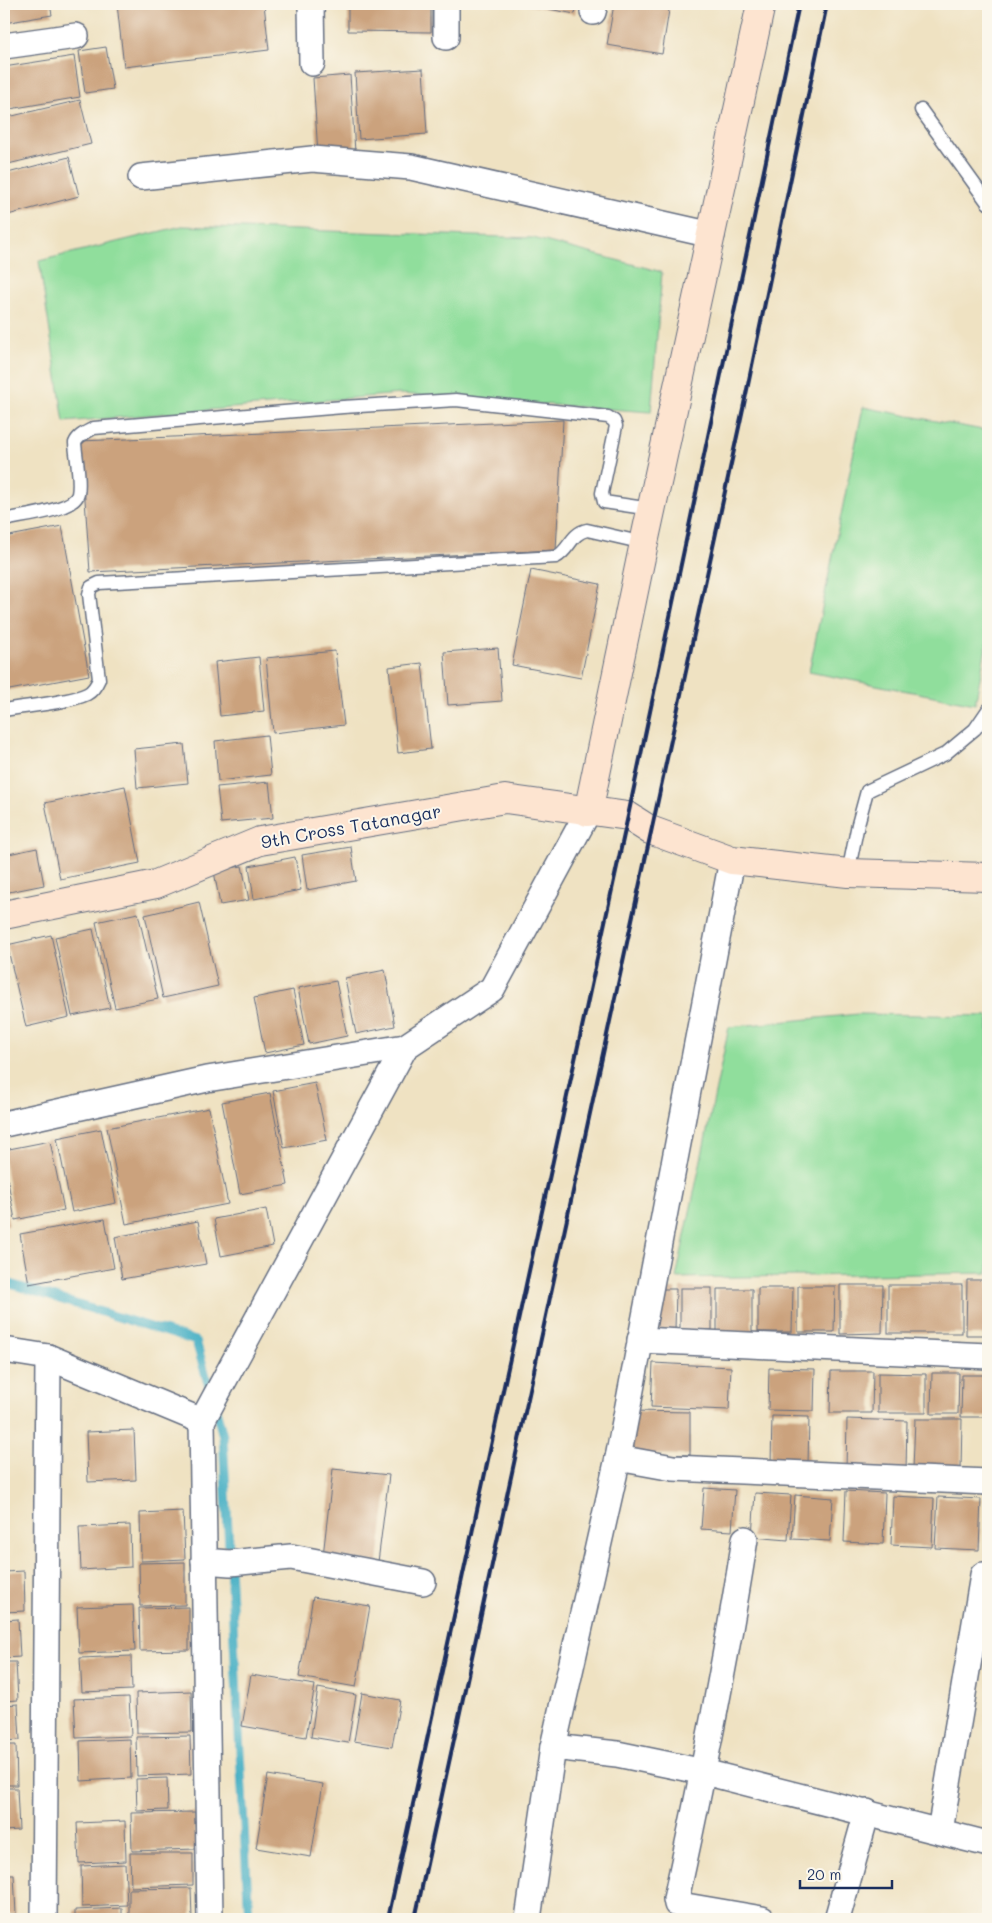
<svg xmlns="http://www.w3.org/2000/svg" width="992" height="1923" viewBox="0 0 992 1923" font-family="Mali,sans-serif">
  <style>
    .green { fill: #90de9c; stroke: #56867d }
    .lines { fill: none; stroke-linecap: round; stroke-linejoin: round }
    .stream { stroke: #45afc4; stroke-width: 9 }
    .building { fill: #cba27d }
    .lane-casing { stroke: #656e81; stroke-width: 15 }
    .street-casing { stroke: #656e81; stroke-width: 28 }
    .secondary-casing { stroke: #656e81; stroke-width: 30 }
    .lane { stroke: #fff; stroke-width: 12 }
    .street { stroke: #fff; stroke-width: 25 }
    .secondary { stroke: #fde4d0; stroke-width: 28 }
    .rail { stroke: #1b2f5e; stroke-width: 4 }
    .labels { text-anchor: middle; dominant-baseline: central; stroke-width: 4; stroke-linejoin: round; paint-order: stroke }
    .street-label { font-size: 18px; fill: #1b2f5e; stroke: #fbf7ec }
  </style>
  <rect width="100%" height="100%" fill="#fbf7ec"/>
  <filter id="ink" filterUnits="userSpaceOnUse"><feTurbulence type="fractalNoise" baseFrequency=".02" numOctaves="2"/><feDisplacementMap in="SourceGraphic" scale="10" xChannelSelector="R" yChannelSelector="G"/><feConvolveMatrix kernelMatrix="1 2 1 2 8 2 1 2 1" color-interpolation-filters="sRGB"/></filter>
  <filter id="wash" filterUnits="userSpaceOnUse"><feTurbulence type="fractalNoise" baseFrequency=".0096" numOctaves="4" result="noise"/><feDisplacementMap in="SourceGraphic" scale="20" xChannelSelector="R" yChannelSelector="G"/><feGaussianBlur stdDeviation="1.12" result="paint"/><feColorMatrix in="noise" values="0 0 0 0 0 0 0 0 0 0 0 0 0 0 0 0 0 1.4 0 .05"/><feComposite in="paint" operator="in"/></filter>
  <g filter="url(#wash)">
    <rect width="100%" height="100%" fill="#efe2c2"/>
    <g class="green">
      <polygon points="182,226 533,238 662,272 651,412 400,394 64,422 39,261"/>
      <polygon points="863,407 988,431 988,637 975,704 809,672"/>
      <polygon points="858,1014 988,1016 988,1273 676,1278 729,1027"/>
    </g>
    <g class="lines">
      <g class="stream">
        <polyline points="4,1282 196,1341 211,1394"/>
        <polyline points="215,1406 223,1436 249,1919"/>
      </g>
    </g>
    <g id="blocks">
      <g class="building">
        <polygon points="4,4 50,4 52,15 4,23"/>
        <polygon points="117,4 264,4 269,50 124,67"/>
        <polygon points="348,4 431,4 431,32 348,31"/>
        <polygon points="522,4 577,4 575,14"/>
        <polygon points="614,4 670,4 662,54 607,45"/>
        <polygon points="106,47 113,89 85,93 79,51"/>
        <polygon points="74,56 80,97 4,110 4,67"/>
        <polygon points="423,69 427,134 359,139 355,73"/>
        <polygon points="350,75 355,152 318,154 313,78"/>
        <polygon points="80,100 91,144 4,165 4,118"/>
        <polygon points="69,157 79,196 4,216 4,174"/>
        <polygon points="563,420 556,550 90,572 81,441"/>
        <polygon points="62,526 89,675 4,691 4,537"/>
        <polygon points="531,570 600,584 581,678 512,665"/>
        <polygon points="498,648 502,701 448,705 444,652"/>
        <polygon points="335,651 344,725 273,733 266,658"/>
        <polygon points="259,657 264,711 220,716 215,662"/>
        <polygon points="422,663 431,749 398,753 389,667"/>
        <polygon points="267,735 271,775 218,781 215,741"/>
        <polygon points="184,744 188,783 137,788 134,749"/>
        <polygon points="269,782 273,818 221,823 217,787"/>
        <polygon points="125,786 140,863 60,879 45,803"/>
        <polygon points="351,847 356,881 307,890 302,855"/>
        <polygon points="37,848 44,885 4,893 4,855"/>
        <polygon points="295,857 301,890 254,899 249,866"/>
        <polygon points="242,866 249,900 220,905 214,871"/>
        <polygon points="199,902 218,986 163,998 145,915"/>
        <polygon points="138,913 158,999 115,1008 96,922"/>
        <polygon points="93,929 110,1008 72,1016 55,937"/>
        <polygon points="51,935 69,1017 26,1027 7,945"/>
        <polygon points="385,970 395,1026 356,1034 345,978"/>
        <polygon points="336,981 347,1036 309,1044 298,988"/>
        <polygon points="293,990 304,1045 265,1053 254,998"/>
        <polygon points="315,1083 327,1140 284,1148 273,1091"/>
        <polygon points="270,1093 288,1185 240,1194 222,1102"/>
        <polygon points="209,1108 228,1204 126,1224 107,1128"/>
        <polygon points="101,1129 116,1203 72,1212 57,1138"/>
        <polygon points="50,1141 64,1210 15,1220 4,1160 4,1150"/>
        <polygon points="4,1204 9,1225 4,1226"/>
        <polygon points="266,1209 273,1246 221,1256 214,1219"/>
        <polygon points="105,1219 114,1268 29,1284 20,1234"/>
        <polygon points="198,1221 206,1264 122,1279 115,1237"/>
        <polygon points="967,1280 988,1280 988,1335 966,1335"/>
        <polygon points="840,1285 883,1285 882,1333 840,1334"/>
        <rect x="888" y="1285" width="74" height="48"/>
        <polygon points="798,1286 835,1286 834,1332 798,1332"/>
        <rect x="680" y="1288" width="32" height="42"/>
        <polygon points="758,1288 793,1288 792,1332 758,1332"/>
        <polygon points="654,1289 676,1289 675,1330 654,1330"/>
        <polygon points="717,1289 752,1289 752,1332 717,1331"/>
        <polygon points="653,1363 731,1367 729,1410 651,1407"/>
        <polygon points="769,1368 815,1369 814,1411 768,1410"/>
        <polygon points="831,1371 873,1371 872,1413 830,1413"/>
        <polygon points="878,1373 926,1374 926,1413 878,1413"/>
        <polygon points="932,1373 959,1373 958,1414 931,1414"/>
        <polygon points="962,1375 988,1375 987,1417 961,1417"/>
        <polygon points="632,1411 690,1412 690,1455 632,1454"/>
        <polygon points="772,1416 809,1417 808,1465 771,1464"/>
        <polygon points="847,1419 907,1421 906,1470 846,1469"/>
        <polygon points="915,1419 962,1419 961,1470 913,1469"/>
        <polygon points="134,1430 136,1480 88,1482 86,1432"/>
        <polygon points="333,1469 389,1475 378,1562 323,1556"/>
        <polygon points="704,1488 735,1490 732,1531 701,1529"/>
        <polygon points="846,1491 885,1493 883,1544 844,1542"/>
        <polygon points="755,1493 791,1495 788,1540 752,1537"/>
        <polygon points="795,1495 833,1498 830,1541 792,1539"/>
        <polygon points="893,1496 934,1498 932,1547 891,1545"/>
        <polygon points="938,1497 981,1499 979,1550 935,1548"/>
        <polygon points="183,1511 185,1559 141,1561 140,1513"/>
        <polygon points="130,1525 131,1567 81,1570 79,1527"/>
        <polygon points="185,1562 185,1605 140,1606 139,1563"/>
        <polygon points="24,1571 25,1611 4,1612 4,1572"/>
        <polygon points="313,1597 370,1606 356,1687 299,1677"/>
        <polygon points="133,1605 135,1651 79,1653 77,1607"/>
        <polygon points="189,1607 189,1650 140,1651 139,1608"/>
        <polygon points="18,1619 20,1657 4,1658 4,1620"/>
        <polygon points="131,1656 132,1690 82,1692 80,1658"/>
        <polygon points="4,1662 16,1662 18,1700 4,1701"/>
        <polygon points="251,1675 315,1685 306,1737 242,1726"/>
        <polygon points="318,1688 356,1695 348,1743 311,1737"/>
        <polygon points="191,1691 192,1732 137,1733 136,1693"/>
        <polygon points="362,1693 400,1700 392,1747 354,1741"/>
        <polygon points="129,1697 131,1736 76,1738 74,1699"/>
        <polygon points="18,1704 20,1740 4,1741 4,1705"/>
        <polygon points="190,1736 191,1774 137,1776 136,1737"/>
        <polygon points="130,1739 131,1778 81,1781 80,1741"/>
        <polygon points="4,1745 16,1745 17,1785 4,1785"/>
        <polygon points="268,1775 323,1784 311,1857 256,1848"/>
        <polygon points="167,1778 168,1810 137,1811 136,1779"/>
        <polygon points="4,1788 17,1788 19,1830 4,1831"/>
        <polygon points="195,1812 196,1849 132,1851 131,1813"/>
        <polygon points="125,1821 126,1861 79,1863 77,1823"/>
        <polygon points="130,1853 193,1853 193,1885 131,1887"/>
        <polygon points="125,1864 127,1905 82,1907 81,1866"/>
        <polygon points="4,1875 14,1875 16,1914 4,1915"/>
        <polygon points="191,1888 192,1919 129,1919 129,1889"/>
        <polygon points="122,1908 122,1919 75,1919 75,1910"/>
      </g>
    </g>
  </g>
  <g filter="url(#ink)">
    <use href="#blocks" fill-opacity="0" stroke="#656e81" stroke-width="1"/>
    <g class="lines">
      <defs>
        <g id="lane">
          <polyline points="921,110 988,203"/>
          <path d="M4 520C20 516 74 511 78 494 81 480 76 458 75 443 78 435 87 432 94 428L343 407 456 400 608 417 614 421 616 426 602 493 604 502 651 509"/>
          <path d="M4 710C25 706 68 703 87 694 93 691 96 686 99 679L89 594 91 587 99 583 556 557C569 551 571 533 587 530L644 543"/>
          <polyline points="848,873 858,824 867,791 945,754 975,729 988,710"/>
        </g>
        <g id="street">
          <polyline points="311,4 312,63"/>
          <polyline points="446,4 446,37"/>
          <polyline points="593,12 595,4"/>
          <polyline points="4,46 76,36"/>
          <polyline points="141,177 312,159 411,167 712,235"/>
          <polyline points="4,1124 207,1079 405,1047 492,989 588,812"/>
          <polyline points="640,1340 988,1356"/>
          <polyline points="4,1350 48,1357 202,1421"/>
          <polyline points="618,1458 673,1468 988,1482"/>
          <path d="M745 1539C726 1660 702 1780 676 1899L677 1904 680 1905 762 1919"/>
          <polyline points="204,1561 230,1563 291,1557 423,1582"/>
          <polyline points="553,1747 618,1458 732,860"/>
          <polyline points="940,1831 983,1575"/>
          <polyline points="44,1919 48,1357"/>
          <polyline points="210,1919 202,1421 405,1047"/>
          <polyline points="528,1919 553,1747 617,1754 704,1772 988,1844"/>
          <polyline points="837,1919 867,1812"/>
        </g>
        <g id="secondary">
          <polyline points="588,812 644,543 761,4"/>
          <polyline points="4,915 156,884 260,841 505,799 628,816 650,830 732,860 848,873 988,877"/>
        </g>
      </defs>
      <use href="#lane" class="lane-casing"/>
      <use href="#street" class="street-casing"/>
      <use href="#secondary" class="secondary-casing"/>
      <use href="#lane" class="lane"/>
      <use href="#street" class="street"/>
      <use href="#secondary" class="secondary"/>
      <g class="rail">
        <polyline points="388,1919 628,816 799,4"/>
        <polyline points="415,1919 744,404 827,4"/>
      </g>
    </g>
  </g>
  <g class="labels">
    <g class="street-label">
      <text transform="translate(351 826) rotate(-10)">9th Cross Tatanagar</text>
    </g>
  </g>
  <rect width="992" height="1923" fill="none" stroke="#fbf7ec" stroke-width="20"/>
  <path d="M800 1880v8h92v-8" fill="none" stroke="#1b2f5e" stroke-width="2.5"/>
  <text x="807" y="1880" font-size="15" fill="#1b2f5e" stroke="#fbf7ec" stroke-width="4" paint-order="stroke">20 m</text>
</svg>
